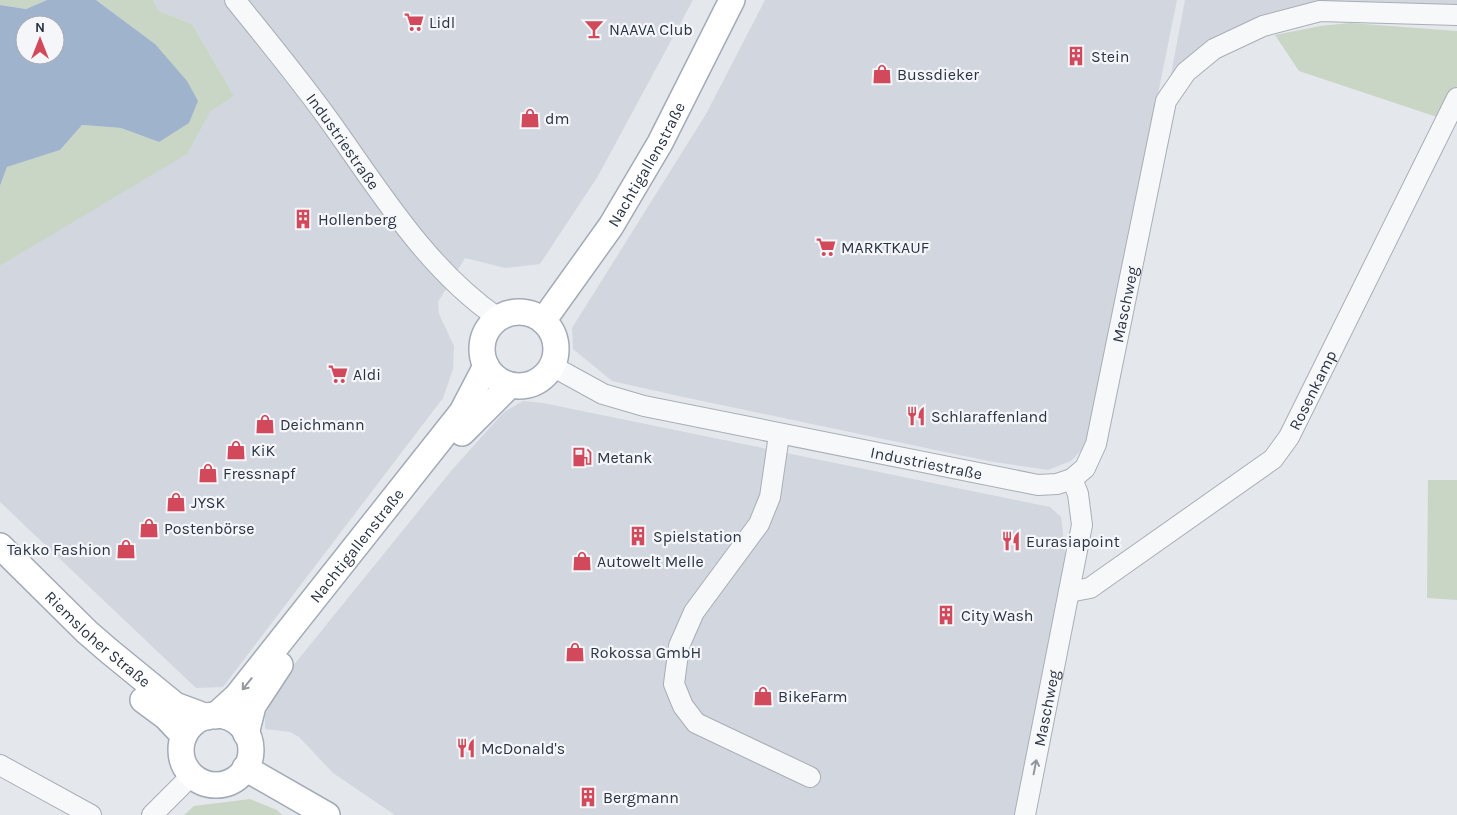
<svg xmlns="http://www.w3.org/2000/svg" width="1457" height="815" viewBox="0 0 1457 815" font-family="Karla,sans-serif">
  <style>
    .built { fill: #d2d6de }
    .green { fill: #c9d6c5 }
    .water { fill: #9fb4cc; fill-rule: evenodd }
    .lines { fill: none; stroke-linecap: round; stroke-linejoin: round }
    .minor-casing { stroke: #a9aeb7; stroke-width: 22 }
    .major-casing { stroke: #a3abb8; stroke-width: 28 }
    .minor { stroke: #f7f8fa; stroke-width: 20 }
    .major { stroke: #fff; stroke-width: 25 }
    .oneway { stroke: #959aa2 }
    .oneway2 { stroke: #9196a0 }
    .labels { text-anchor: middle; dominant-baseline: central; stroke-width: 4.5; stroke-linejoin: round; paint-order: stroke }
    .poi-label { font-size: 16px; fill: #2b3445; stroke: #f4f6f9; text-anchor: start }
    .street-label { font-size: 16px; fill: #2b3445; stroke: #f4f6f9 }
  </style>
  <rect width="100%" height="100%" fill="#e4e7ec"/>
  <g class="built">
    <polygon points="153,0 693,0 598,176 540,264 505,268 465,258 438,302 439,314 454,346 453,369 443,398 223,687 196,688 0,502 0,266 186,154 210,112 234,96 192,24 159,11"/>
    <polygon points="765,0 1177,0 1087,444 1071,461 1048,470 988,461 674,395 612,381 573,349 572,328 706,114"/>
    <polygon points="1185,0 1457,0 1457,15 1320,11 1214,49 1166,101"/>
    <polygon points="523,401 543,403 1050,507 1061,517 1066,559 1016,815 395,815 333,773 299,737 290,732 265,729 265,716 270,704 288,672 451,471 504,412"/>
  </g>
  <g class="green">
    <polygon points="0,0 47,0 26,9 0,5"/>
    <polygon points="96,0 153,0 159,11 192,24 234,96 210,112 187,154 0,266 0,186 7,167 60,150 82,125 121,128 159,142 155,44"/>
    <polygon points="1350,23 1457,31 1457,86 1440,118 1299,71 1275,35 1320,26"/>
    <polygon points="1428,480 1457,480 1457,600 1427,598"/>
    <polygon points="250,799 277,810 282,815 184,815 194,806"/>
  </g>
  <path class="water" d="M47 0H96L155 44 187 81 198 101 189 123 159 142 121 128 82 125 60 150 7 167 0 186V5L26 9ZM25 25H55V55H25Z"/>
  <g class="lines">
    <defs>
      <g id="minor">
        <path id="s1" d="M235 0C268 41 301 81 331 123 381 193 427 269 498 318"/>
        <path id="s2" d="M552 366 603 394 644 406 1038 485 1057 484 1072 479"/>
        <polyline points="779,435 770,497 759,524 694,612 679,646 674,684 683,706 696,723 810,777"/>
        <path id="s3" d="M1069 592 1090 588 1273 459 1289 437 1457 98"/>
        <polyline points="0,765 91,815"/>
        <polyline points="152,815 192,775"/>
        <path id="s4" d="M1025 815 1082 525 1078 494 1072 479 1085 468 1096 444 1166 101 1186 72 1214 49 1263 26 1320 11 1457 15"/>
      </g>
      <g id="major">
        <circle cx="519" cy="349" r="37"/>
        <path id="s5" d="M543 321 611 226 660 143 732 0"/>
        <polyline points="462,433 510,385"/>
        <path id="s6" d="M0 546 87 632 109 651 175 705 207 717"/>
        <polyline points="143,700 166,717 184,736"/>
        <circle cx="216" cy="750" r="35"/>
        <path id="s7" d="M215 716 237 696 462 412 486 366"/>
        <polyline points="246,734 253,706 280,665"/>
        <polyline points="245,768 327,815"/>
      </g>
    </defs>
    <use href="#minor" class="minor-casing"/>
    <use href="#major" class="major-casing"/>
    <use href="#minor" class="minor"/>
    <use href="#major" class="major"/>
  </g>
  <defs><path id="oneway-shaft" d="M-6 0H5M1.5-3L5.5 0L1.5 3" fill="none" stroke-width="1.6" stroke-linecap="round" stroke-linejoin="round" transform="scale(1.25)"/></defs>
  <use class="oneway" href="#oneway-shaft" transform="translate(247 684) rotate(129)"/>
  <use class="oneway2" href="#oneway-shaft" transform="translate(1035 767) rotate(-79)"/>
  <defs>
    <symbol id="supermarket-bare" viewBox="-9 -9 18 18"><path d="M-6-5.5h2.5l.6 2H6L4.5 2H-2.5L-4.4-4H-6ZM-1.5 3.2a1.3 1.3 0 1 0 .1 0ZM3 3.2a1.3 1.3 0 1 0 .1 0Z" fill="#d1495b" stroke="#f4f6f9" stroke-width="2.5" paint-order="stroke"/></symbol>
    <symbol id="bar-bare" viewBox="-9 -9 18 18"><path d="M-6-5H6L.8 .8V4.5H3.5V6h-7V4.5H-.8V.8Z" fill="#d1495b" stroke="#f4f6f9" stroke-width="2.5" paint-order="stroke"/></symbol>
    <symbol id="building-bare" viewBox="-9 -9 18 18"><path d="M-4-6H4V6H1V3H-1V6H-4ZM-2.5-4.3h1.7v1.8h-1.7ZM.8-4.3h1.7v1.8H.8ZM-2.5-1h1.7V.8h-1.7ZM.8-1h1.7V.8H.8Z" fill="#d1495b" stroke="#f4f6f9" stroke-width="2.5" paint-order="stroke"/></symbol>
    <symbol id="shop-bare" viewBox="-9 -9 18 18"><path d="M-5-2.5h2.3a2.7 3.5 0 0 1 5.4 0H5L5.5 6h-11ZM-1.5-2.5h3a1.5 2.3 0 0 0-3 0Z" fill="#d1495b" stroke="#f4f6f9" stroke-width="2.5" paint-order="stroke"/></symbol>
    <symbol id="restaurant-bare" viewBox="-9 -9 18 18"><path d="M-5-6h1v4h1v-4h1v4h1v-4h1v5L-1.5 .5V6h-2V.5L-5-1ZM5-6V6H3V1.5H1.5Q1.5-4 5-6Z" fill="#d1495b" stroke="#f4f6f9" stroke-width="2.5" paint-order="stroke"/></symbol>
    <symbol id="fuel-bare" viewBox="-9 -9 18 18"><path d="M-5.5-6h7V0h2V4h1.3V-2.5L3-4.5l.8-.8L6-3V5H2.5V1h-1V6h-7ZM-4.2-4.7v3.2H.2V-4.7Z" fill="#d1495b" stroke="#f4f6f9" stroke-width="2.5" paint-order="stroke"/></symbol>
  </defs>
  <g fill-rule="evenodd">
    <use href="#supermarket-bare" x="400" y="8" width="28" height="28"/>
    <use href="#bar-bare" x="580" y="15" width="28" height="28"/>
    <use href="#building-bare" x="1062" y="42" width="28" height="28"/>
    <use href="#shop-bare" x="868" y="60" width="28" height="28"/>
    <use href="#shop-bare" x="516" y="104" width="28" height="28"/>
    <use href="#building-bare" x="289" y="205" width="28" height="28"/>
    <use href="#supermarket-bare" x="812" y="233" width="28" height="28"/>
    <use href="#supermarket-bare" x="324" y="360" width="28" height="28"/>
    <use href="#restaurant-bare" x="902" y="402" width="28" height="28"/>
    <use href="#shop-bare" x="251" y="410" width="28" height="28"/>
    <use href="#shop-bare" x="222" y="436" width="28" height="28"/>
    <use href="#fuel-bare" x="568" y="443" width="28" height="28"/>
    <use href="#shop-bare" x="194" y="459" width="28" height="28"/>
    <use href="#shop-bare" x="162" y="488" width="28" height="28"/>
    <use href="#shop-bare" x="135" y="514" width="28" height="28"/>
    <use href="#building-bare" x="624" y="522" width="28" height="28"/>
    <use href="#restaurant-bare" x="997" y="527" width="28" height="28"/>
    <use href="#shop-bare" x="112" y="535" width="28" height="28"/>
    <use href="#shop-bare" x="568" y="547" width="28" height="28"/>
    <use href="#building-bare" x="932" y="601" width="28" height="28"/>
    <use href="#shop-bare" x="561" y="638" width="28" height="28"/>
    <use href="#shop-bare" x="749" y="682" width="28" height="28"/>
    <use href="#restaurant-bare" x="452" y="734" width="28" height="28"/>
    <use href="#building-bare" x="574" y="783" width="28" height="28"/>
  </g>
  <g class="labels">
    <g class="poi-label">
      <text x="429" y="22">Lidl</text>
      <text x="609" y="29">NAAVA Club</text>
      <text x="1091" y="56">Stein</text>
      <text x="897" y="74">Bussdieker</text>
      <text x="545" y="118">dm</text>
      <text x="318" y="219">Hollenberg</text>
      <text x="841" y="247">MARKTKAUF</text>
      <text x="353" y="374">Aldi</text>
      <text x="931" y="416">Schlaraffenland</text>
      <text x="280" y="424">Deichmann</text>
      <text x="251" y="450">KiK</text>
      <text x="597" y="457">Metank</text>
      <text x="223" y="473">Fressnapf</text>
      <text x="191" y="502">JYSK</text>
      <text x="164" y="528">Postenbörse</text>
      <text x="653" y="536">Spielstation</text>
      <text x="1026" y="541">Eurasiapoint</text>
      <text x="111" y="549" text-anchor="end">Takko Fashion</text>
      <text x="597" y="561">Autowelt Melle</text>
      <text x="961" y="615">City Wash</text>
      <text x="590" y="652">Rokossa GmbH</text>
      <text x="778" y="696">BikeFarm</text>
      <text x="481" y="748">McDonald's</text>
      <text x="603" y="797">Bergmann</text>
    </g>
    <g class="street-label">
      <text stroke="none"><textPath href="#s1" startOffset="178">Industriestraße</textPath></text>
      <text stroke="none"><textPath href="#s5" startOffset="188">Nachtigallenstraße</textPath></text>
      <text stroke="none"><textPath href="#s4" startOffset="529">Maschweg</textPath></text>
      <text stroke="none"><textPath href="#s3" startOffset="325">Rosenkamp</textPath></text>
      <text stroke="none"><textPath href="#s2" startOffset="389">Industriestraße</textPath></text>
      <text stroke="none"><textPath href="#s7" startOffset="222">Nachtigallenstraße</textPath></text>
      <text stroke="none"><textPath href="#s6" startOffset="135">Riemsloher Straße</textPath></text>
      <text stroke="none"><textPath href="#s4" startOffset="109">Maschweg</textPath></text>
    </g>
  </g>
  <g transform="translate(40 40)"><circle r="24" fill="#f4f6f9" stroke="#a4a8b1"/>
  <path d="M0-4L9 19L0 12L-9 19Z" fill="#d1495b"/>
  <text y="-8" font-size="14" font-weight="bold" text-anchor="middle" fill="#2b3445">N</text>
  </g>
</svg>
